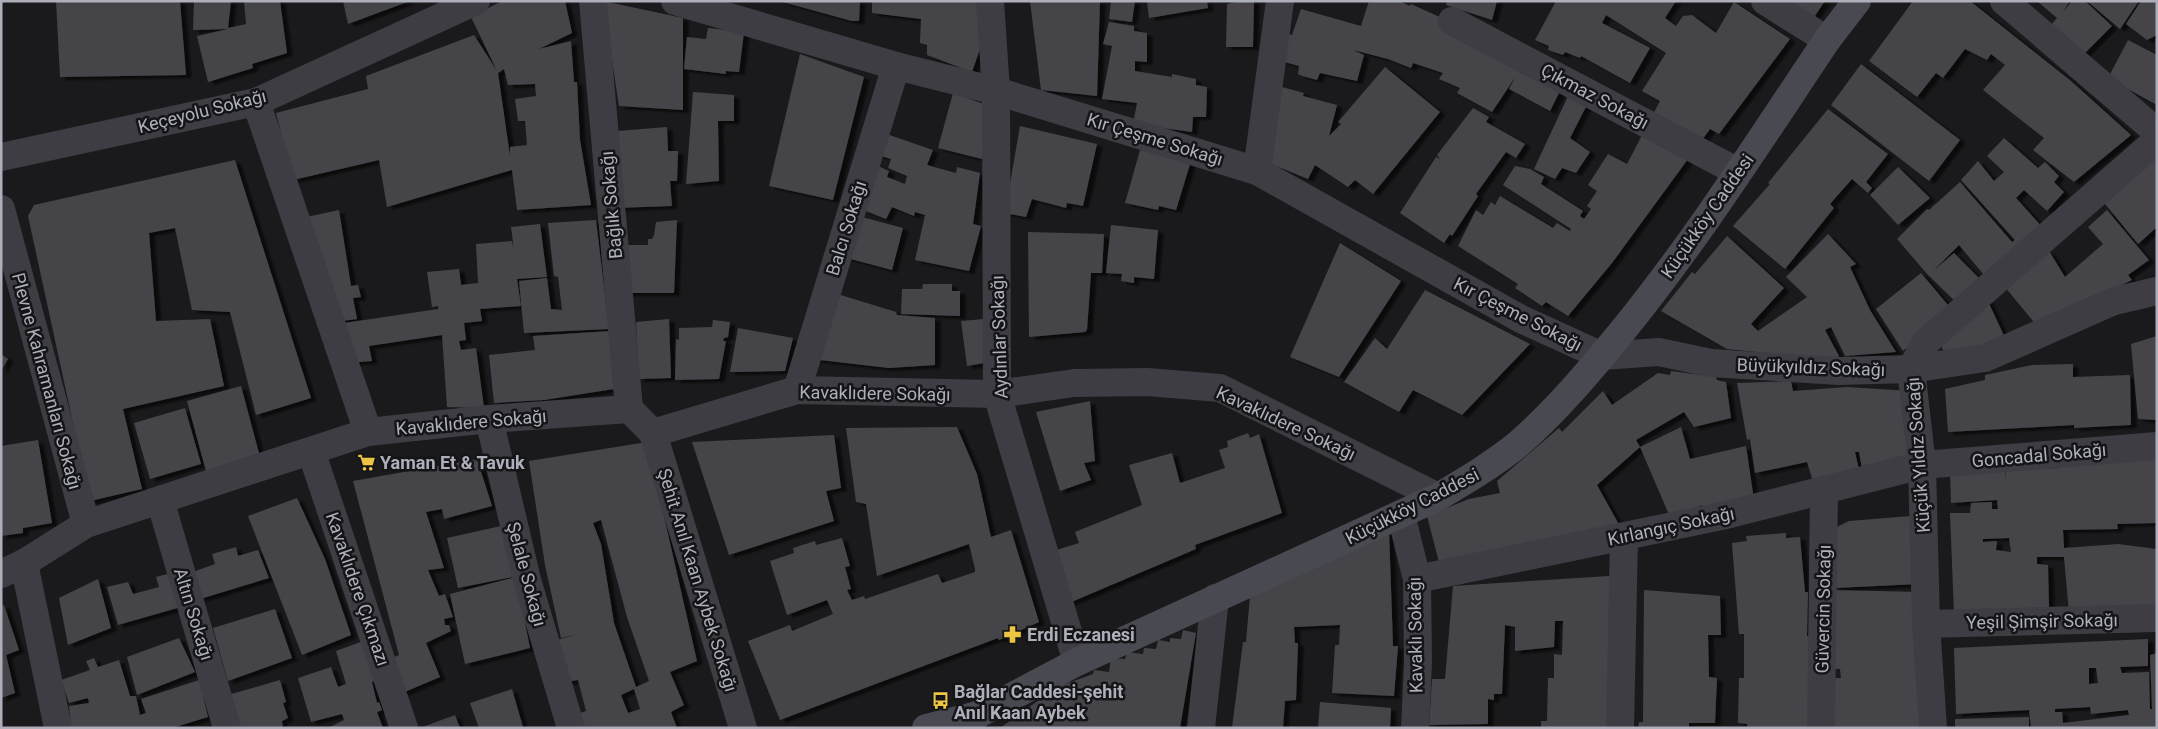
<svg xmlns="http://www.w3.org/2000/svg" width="2158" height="729" viewBox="0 0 2158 729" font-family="Roboto,sans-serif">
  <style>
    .building { fill: #444549; fill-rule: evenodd; filter: url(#shadow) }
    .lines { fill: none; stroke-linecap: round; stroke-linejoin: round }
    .street { stroke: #3d3d43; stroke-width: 28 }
    .secondary { stroke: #494a51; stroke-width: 28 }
    .labels { text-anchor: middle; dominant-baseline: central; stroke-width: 5; stroke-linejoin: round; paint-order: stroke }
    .street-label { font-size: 18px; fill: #adb0bb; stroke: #151517 }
    .poi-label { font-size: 18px; font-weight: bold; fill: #adb0bb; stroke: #151517; text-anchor: start }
  </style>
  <defs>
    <filter id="shadow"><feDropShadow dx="5.5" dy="3" stdDeviation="1" flood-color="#0009"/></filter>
  </defs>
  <rect width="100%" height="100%" fill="#1a1a1c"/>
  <g class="building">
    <polygon points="56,1 180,1 186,75 60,77"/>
    <polygon points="194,1 231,1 228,28 246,24 244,1 280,1 287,53 252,64 253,68 208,82 197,36 228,29 193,30"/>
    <polygon points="343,1 410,1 348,24"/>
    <path d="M502 1H565L572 33 539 49 571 41 574 82H577L580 140 591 205 517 210 512 170 387 207 379 160 293 180 276 113 368 89 366 76 474 35 497 71 471 17ZM504 69 508 85 535 84 536 96 515 99 518 121H525L527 145 510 147V156L498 73Z"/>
    <polygon points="603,1 683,18 683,110 619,106"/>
    <polygon points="779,1 860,1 859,21 852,21"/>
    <polygon points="872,1 982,1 980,49 972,72 927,55 927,45 920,43 921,19 872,13"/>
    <polygon points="1030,1 1100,1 1097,96 1041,90"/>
    <polygon points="1111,1 1135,1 1132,22 1109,19"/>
    <polygon points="1147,1 1207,1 1208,8 1149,18"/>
    <polygon points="1239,1 1254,1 1253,47 1226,47 1227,4"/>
    <polygon points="1369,1 1399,1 1410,6 1411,4 1568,75 1550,111 1509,89 1516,76 1492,112 1457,93 1460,88 1439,79 1443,73 1413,63 1411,68 1388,59 1353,50 1364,55 1357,81 1320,73 1317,80 1302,76 1298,74 1299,66 1281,61 1287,34 1292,35 1301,9 1361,26"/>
    <polygon points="1447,1 1497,1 1492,20 1446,5"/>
    <polygon points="1556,1 1676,1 1665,18 1676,26 1683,16 1692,15 1716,33 1734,2 1790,39 1719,134 1710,129 1612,263 1568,316 1546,302 1542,306 1515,288 1518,284 1458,246 1476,210 1483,215 1491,202 1495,205 1500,196 1553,228 1557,223 1570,231 1571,229 1503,185 1515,166 1530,169 1544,177 1541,184 1583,211 1580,216 1584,219 1591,209 1587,206 1597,191 1588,185 1608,154 1627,164 1660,101 1642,91 1666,53 1606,15 1602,23 1650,48 1630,83 1581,56 1580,58 1565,52 1563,55 1548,50 1549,46 1535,40"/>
    <polygon points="1773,1 1825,1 1808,26"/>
    <polygon points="1913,1 1970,1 2071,81 2131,135 2074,182 2033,150 2044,138 1983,90 2005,65 1991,54 1987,60 1965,49 1943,78 1936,73 1917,97 1869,61"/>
    <polygon points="2037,1 2070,1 2062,13 2072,1 2085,1 2112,26 2084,54 2051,25 2057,18"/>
    <polygon points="2087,1 2139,1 2120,29"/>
    <polygon points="2141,1 2157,1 2157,35 2147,40 2126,24"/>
    <polygon points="1109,22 1134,26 1134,31 1147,33 1147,62 1135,61 1135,71 1172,77 1172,74 1196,79 1196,85 1207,87 1206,117 1193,117 1192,132 1133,124 1137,103 1102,99 1112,46 1103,44"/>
    <polygon points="708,28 744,32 739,72 726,71 726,74 684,69 687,37 706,39"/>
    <polygon points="2128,40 2157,55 2157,105 2108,78"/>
    <polygon points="800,54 864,77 833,200 769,186"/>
    <polygon points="1861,64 1960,140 1929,181 1831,105"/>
    <polygon points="1385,67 1440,112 1373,194 1355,180 1348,187 1315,165 1308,179 1264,161 1282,87 1304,93 1303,96 1337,105 1329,136 1341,124 1338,122"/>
    <polygon points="693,92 734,95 734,121 718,121 719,181 686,184"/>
    <polygon points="953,93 992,107 982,159 938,148"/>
    <polygon points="1569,94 1588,103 1570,138 1590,152 1576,173 1562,168 1555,179 1534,169"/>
    <polygon points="1473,108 1489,117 1486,122 1525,144 1516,158 1506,152 1476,194 1478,196 1452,236 1450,234 1444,243 1400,213 1436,157 1440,159 1437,155"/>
    <polygon points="1828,109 1888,154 1866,182 1872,188 1868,193 1852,179 1830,204 1834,208 1785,269 1733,226 1770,184 1768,183"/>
    <polygon points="1020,126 1097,144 1083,206 1067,203 1066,208 1032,199 1026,217 1005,213"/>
    <polygon points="667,127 668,151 678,151 677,181 670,181 672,206 614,208 605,132"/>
    <polygon points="869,128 933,150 927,165 956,173 957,167 980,173 973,224 981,226 969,271 915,260 925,215 915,212 914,216 892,207 886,219 863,210 858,157 889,171 887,177 905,184 907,176 888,168 891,159 862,150"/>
    <polygon points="2004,138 2038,168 2045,162 2059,176 2054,182 2064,192 2047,211 2024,190 2016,198 2044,229 1989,281 1959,245 1933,271 1954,253 1985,284 1960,306 1928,275 1897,239 1927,209 1929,210 1960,182 2012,242 2015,240 1961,180 1978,161 1994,181 2004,172 1987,156"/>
    <polygon points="1140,150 1191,161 1176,210 1159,206 1158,210 1125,203"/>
    <polygon points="2157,150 2157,227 2138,244 2101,199"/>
    <polygon points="235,160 311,398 256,415 230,312 192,310 175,228 149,233 156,321 210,319 224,386 123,409 142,489 90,501 28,216 34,205"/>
    <polygon points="1898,167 1930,198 1898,225 1870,195"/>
    <polygon points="339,210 351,286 358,285 361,297 353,298 357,319 318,324 302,218"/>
    <polygon points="2107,210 2149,260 2128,275 2132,280 2037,326 2005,287 2049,251 2065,277 2103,244 2088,227"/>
    <polygon points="843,212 903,228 892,270 832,254"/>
    <polygon points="596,220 609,329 524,333 519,281 547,278 551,309 562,310 558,277 554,276 548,223"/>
    <polygon points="677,220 674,293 627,293 620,245 648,245 648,239 652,239 654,235 656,222"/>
    <polygon points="540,224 547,277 517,279 521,306 480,309 482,321 464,323 466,340 459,341 461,350 476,348 484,408 447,407 442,335 369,346 372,361 346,363 324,326 438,309 438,306 432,307 427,272 459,269 461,285 478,283 476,244 512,241 514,250 511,227"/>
    <polygon points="1111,225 1158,230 1154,279 1134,277 1134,283 1121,281 1122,274 1106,273"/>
    <polygon points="1028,232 1104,234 1102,273 1091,273 1087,330 1085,332 1029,337"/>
    <polygon points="1828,234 1856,264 1850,267 1870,310 1896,352 1845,356 1831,327 1825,330 1839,356 1838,360 1727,349 1661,311 1692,272 1695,274 1727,236 1784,288 1751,324 1758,331 1807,297 1786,277"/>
    <polygon points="1340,243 1401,281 1339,377 1290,357"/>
    <polygon points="1921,273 1953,311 1903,351 1876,309"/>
    <polygon points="923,284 952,284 952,291 960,291 960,316 901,314 902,289 922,289"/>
    <polygon points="1425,290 1530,344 1462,415 1413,390 1399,412 1344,382 1375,338 1387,349"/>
    <polygon points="831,292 896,312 897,315 935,318 935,365 889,368 811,359"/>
    <polygon points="1986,297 2006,340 1947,357 1937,339"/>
    <polygon points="669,319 671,378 639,379 636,322"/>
    <polygon points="984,319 991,362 967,366 961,321"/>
    <polygon points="713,320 730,322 728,337 724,338 723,341 726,341 719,379 675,380 676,339 679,340 679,328 712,327"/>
    <polygon points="738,328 793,338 785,371 730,372"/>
    <polygon points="611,331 614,389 544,400 494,403 489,355 535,350 533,336"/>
    <polygon points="2157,336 2157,420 2138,419 2131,344"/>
    <polygon points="1,354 8,359 1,371"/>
    <polygon points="2073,364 2073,377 2130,375 2131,425 2074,428 2074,425 1948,432 1945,389 1985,380 1985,375 2032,365"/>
    <polygon points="1671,371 1716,377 1717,380 1726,382 1731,418 1694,427 1684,412 1636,440 1640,447 1597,485 1622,530 1441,570 1427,516 1469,499 1500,493 1497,481 1559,428 1562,432 1603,391 1612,405 1658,373 1670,375"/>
    <polygon points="1791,381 1793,391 1847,387 1911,391 1914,477 1865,485 1859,452 1855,452 1862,483 1817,495 1807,462 1755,473 1750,439 1747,440 1737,383"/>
    <polygon points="241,386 260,457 206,471 187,401"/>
    <polygon points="1090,401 1095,461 1084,463 1091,480 1060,491 1036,412"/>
    <polygon points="185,408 201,464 150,479 134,423"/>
    <polygon points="957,427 977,474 991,537 1011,530 1039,622 999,640 998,638 780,720 748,641 790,625 792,631 833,614 827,600 787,615 770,561 794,553 793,548 815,541 816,545 842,538 850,566 845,567 851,589 847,590 852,600 864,596 865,599 938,574 942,583 975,572 975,569 969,544 877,576 866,504 856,502 846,428"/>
    <polygon points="1681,427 1690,459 1746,446 1755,507 1706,519 1702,505 1670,517 1640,447"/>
    <polygon points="1248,433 1250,438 1259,434 1282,513 1195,545 1196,549 1069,603 1050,552 1079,543 1075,532 1142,505 1129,465 1172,453 1180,483 1225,468 1219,450 1228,447 1227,441"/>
    <polygon points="834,435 841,488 826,491 834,521 729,555 692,442"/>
    <polygon points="38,440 52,523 23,528 23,533 1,536 1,446"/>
    <path d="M647 442 697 661 670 672 684 705 671 712 677 728H579L575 715 586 711 578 680 566 682 553 641 578 634 561 638 545 565 529 461ZM601 520 627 617 649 681 636 687 614 623 601 544 593 523ZM634 689 640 709 628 713 621 695Z"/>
    <path d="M2157 456V523L2117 524 2118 529 2063 530 2064 548 2118 544 2157 549V612L2069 613 2064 557H2037V564L2048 565 2049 607 1954 614 1950 513H1970L1971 503 1992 502V509H1998L1997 500 1951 503 1950 469 2005 466 2006 481V471L2041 466V469L2060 468V464ZM2009 538 2011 552 1996 550 1997 541 1983 542V539Z"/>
    <polygon points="477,459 492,506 444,519 442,509 426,512 444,568 428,570 439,596 445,594 453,617 444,619 445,625 449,625 451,631 426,643 440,677 395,696 385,661 399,655 353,481"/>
    <polygon points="297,498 325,559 351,635 302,655 248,516"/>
    <polygon points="1911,516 1918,584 1835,588 1833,529 1849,521"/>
    <polygon points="501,526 513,577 458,588 447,538"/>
    <polygon points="1389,530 1393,646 1398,646 1394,696 1332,693 1335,645 1339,645 1340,625 1294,627 1295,643 1298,643 1296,700 1285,701 1283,728 1232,728 1243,642 1246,642 1250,596"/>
    <polygon points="1786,533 1786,538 1800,537 1805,592 1808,592 1807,636 1812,636 1809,728 1747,728 1747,724 1738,723 1739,678 1744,678 1744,634 1739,634 1732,543 1747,541 1746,536"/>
    <polygon points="236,547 238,556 258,550 269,578 200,599 193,572 215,564 212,554"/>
    <polygon points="171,573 181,607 118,625 107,587 128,582 133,594 159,587 156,577"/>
    <polygon points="1625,575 1617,728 1541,728 1541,721 1547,721 1548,678 1554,678 1554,654 1562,655 1563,621 1555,621 1554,647 1515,651 1515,627 1505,625 1502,694 1494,694 1494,700 1488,699 1488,724 1429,725 1432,679 1445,679 1453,586"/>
    <polygon points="516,577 530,648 465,664 450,594"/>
    <polygon points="98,579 111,628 68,645 59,598"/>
    <polygon points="1644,590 1720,596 1721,635 1708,635 1709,677 1717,678 1715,723 1689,723 1689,728 1638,728 1639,722 1643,722"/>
    <polygon points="1830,590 1922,592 1927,728 1829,728 1828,678 1841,678 1840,669 1835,669"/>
    <polygon points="4,605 19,650 6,655 15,693 1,698 1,606"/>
    <polygon points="275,609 292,658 228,681 213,628"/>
    <polygon points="1183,630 1196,633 1180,728 1000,728 1057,687 1093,674 1094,670 1109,672 1111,658 1125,659 1127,652 1143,654 1144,648 1156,649 1158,640 1170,642 1170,638 1181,639"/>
    <polygon points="179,638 195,672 137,695 127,657"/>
    <path d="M2148 639V666L2120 667 2122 673 2149 672 2150 709H2152L2150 655 2157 653V728H2031L2029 710 1956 714 1954 648ZM2089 668H2096L2098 683 2089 684ZM2090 707 2091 714 2128 710 2129 715 2063 723 2062 712H2055V709Z"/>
    <polygon points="363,641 376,680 372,682 377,703 379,702 382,710 377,712 383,728 328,728 344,720 342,714 311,722 298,678 331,667 338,687 346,684 336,651"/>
    <polygon points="94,658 98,667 119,660 130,696 136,696 140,715 146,713 141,699 199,680 204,696 203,696 208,717 172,728 71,728 69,706 89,703 88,698 69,703 61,680 90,670 86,661"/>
    <polygon points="280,680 286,702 283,703 288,718 282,721 283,728 237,728 228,695"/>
    <polygon points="512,689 523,727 479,728 470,703"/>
    <polygon points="1320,702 1391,708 1390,728 1318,728"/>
    <polygon points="455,715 460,728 420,728"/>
    <polygon points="2029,717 2029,728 1955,728 1955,719"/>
  </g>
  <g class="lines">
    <g class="street">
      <polyline points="593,1 629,409"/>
      <polyline points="675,1 896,66 996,91 1257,171 1521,319 1602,356 1659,352 1711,363 1839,371 1911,369 1985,358 2114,301 2157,291"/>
      <polyline points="990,1 996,91 997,394 1077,662"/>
      <polyline points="1765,1 1827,40"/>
      <polyline points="2004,1 2157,132"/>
      <polyline points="1452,21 1738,172"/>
      <polyline points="256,102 368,432"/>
      <polyline points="1,157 256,102 476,1"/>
      <polyline points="1257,171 1280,1"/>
      <polyline points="1,209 86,524"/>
      <polyline points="797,390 896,66"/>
      <polyline points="489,419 527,580 571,728"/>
      <polyline points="653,433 743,728"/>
      <polyline points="311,451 404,728"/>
      <polyline points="160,500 227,728"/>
      <polyline points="1401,515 1417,579 1418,662 1415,728"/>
      <polyline points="24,563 58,728"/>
      <polyline points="1,574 24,563 86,524 368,432 489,419 629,409 653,433 797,390 997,394 1074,383 1147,382 1220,388 1438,497"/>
      <polyline points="1417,579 1726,515 1922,465 2157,446"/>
      <polyline points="1926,624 2157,618"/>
      <polyline points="1201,728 1215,598"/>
      <polyline points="1620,728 1624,537"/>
      <polyline points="1821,728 1824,490"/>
      <polyline points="1933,728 1926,624 1922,465 1911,369 1926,342 2157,140"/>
    </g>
    <g class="secondary">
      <polyline points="926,728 977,715"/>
      <path d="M962 728 977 715 1077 662 1438 497C1465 481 1492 465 1517 445 1555 412 1588 373 1620 334 1696 241 1760 140 1827 40L1857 1"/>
    </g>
  </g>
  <defs>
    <symbol id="supermarket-bare" viewBox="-9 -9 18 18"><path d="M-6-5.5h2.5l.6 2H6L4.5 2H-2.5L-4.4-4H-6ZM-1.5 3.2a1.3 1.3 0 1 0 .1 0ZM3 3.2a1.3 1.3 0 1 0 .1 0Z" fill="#ecc643" stroke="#151517" stroke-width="2.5" paint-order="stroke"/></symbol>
    <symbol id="pharmacy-bare" viewBox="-9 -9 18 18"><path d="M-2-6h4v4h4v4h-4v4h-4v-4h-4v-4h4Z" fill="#ecc643" stroke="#151517" stroke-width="2.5" paint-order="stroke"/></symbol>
    <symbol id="bus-bare" viewBox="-9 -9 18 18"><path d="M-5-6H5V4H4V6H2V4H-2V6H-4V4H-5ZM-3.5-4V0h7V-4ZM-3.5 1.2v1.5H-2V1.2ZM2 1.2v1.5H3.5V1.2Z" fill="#ecc643" stroke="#151517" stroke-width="2.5" paint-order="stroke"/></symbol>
  </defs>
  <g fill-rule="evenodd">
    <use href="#supermarket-bare" x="354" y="450" width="25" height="25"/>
    <use href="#pharmacy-bare" x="1000" y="622" width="25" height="25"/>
    <use href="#bus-bare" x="928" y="688" width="25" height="25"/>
  </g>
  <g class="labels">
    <g class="street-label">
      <text transform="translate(1595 96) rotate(28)">Çıkmaz Sokağı</text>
      <text transform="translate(202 111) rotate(-14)">Keçeyolu Sokağı</text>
      <text transform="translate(1155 139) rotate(17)">Kır Çeşme Sokağı</text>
      <text transform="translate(611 205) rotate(-95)">Bağlık Sokağı</text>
      <text transform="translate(1707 216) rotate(-55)">Küçükköy Caddesi</text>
      <text transform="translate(846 228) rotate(-73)">Balcı Sokağı</text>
      <text transform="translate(1518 314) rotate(27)">Kır Çeşme Sokağı</text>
      <text transform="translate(999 337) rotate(-92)">Aydınlar Sokağı</text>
      <text transform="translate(1811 367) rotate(2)">Büyükyıldız Sokağı</text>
      <text transform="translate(47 381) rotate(75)">Plevne Kahramanları Sokağı</text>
      <text transform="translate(875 393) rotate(1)">Kavaklıdere Sokağı</text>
      <text transform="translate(471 422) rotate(-5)">Kavaklıdere Sokağı</text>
      <text transform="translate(1286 423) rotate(25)">Kavaklıdere Sokağı</text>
      <text transform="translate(1918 455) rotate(-94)">Küçük Yıldız Sokağı</text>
      <text transform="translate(2039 455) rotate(-5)">Goncadal Sokağı</text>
      <text transform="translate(1412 506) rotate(-27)">Küçükköy Caddesi</text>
      <text transform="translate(1671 526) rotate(-12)">Kırlangıç Sokağı</text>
      <text transform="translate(527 574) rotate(75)">Şelale Sokağı</text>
      <text transform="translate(698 580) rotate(73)">Şehit Anıl Kaan Aybek Sokağı</text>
      <text transform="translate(358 589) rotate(71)">Kavaklıdere Çıkmazı</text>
      <text transform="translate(1823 609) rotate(-89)">Güvercin Sokağı</text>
      <text transform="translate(194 614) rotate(73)">Altın Sokağı</text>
      <text transform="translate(2042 621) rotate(-1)">Yeşil Şimşir Sokağı</text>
      <text transform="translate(1415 635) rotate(-91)">Kavaklı Sokağı</text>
    </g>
    <g class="poi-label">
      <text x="380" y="462">Yaman Et &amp; Tavuk</text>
      <text x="1027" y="634">Erdi Eczanesi</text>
      <text x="954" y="691">Bağlar Caddesi-şehit<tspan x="954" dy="21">Anıl Kaan Aybek</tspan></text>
    </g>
  </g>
  <rect width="2158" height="729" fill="none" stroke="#adb0bb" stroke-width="5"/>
</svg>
